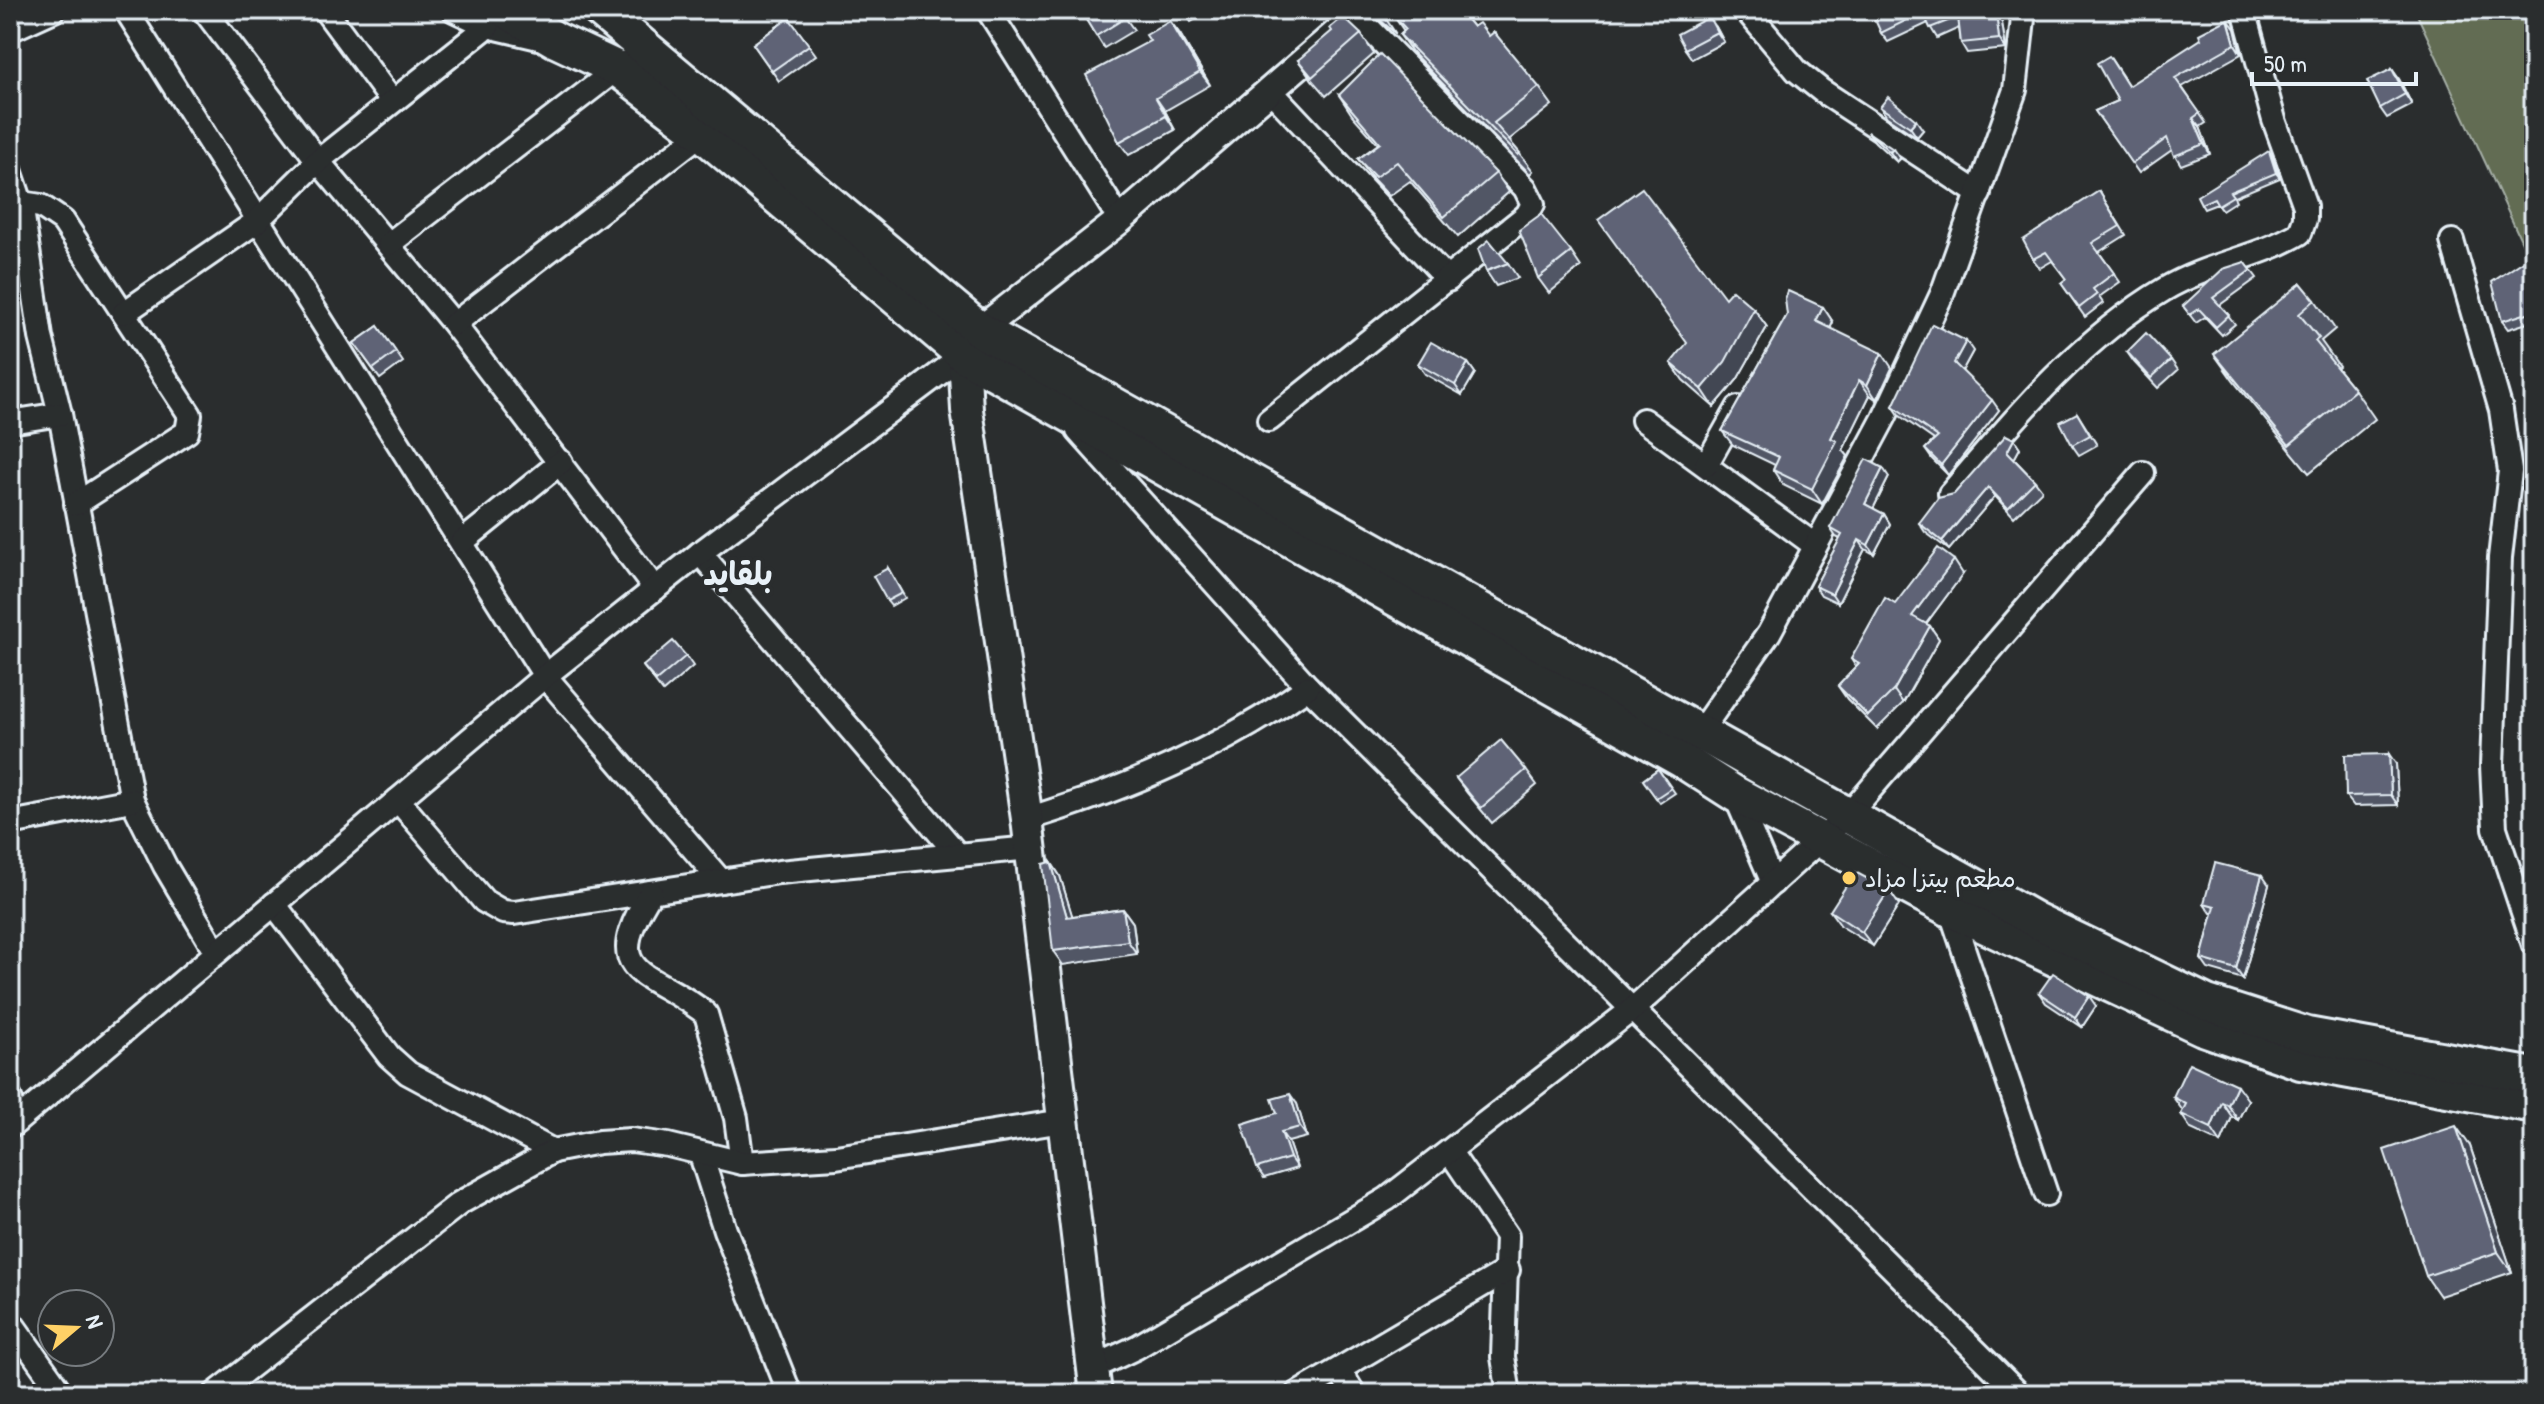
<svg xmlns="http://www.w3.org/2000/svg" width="2544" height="1404" viewBox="0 0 2544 1404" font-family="'Patrick Hand','Playpen Sans Arabic',sans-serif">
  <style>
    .green { fill: #626c53; stroke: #a5aea6; stroke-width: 2 }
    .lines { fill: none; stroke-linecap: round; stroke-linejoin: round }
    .minor-casing { stroke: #e8f1f8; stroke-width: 28 }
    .tertiary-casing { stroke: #e8f1f8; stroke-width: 32 }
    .secondary-casing { stroke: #e8f1f8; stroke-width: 36 }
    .primary-casing { stroke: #e8f1f8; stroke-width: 40 }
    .minor { stroke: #2a2d2e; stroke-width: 22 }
    .tertiary { stroke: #2a2d2e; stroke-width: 26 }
    .secondary { stroke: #2a2d2e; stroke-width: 30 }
    .primary { stroke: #2a2d2e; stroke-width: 34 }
    .wall { fill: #515665; stroke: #e8f1f8; stroke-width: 2 }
    .shaded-wall { fill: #424653; stroke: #e8f1f8; stroke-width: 2 }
    .building { fill: #5e6476; stroke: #e8f1f8; stroke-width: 2 }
    .poi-dot { fill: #ffd166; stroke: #2a2d2e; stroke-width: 3 }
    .labels { text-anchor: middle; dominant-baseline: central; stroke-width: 8; stroke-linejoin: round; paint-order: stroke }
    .poi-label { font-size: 24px; fill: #e8f1f8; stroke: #2a2d2e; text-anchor: start }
    .district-label { font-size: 32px; font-weight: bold; fill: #e8f1f8; stroke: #2a2d2e }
  </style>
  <rect width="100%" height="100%" fill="#2a2d2e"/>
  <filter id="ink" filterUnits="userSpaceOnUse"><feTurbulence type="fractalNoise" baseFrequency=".0125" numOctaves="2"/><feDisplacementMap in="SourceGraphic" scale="16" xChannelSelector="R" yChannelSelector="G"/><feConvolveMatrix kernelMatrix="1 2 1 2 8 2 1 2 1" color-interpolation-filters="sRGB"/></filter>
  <g filter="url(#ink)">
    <polygon class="green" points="2415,10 2534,10 2534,267 2532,264"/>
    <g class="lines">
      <defs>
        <g id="minor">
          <polyline points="126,10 545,676 721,881"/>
          <polyline points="204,10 318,161 454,324 655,589"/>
          <polyline points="325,10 392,101"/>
          <polyline points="454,10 488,26 539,38"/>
          <polyline points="988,10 1120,220"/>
          <polyline points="1746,10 1797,71 1822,91 1979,194"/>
          <polyline points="10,30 54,10"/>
          <polyline points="1270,90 1448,280"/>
          <polyline points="10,170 21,203 41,337 60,414 132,800 165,866 216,952"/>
          <polyline points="21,203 41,206 63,221 190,415 187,432 76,504"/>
          <polyline points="2452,241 2501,410 2510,471 2500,558 2492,765 2495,828 2534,945"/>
          <polyline points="389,244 626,62"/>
          <polyline points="124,313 256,222 318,161 488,26"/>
          <polyline points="454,324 702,133"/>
          <polyline points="1269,420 1527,215 1533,204 1525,188 1357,16"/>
          <polyline points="1643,420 1813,544"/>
          <polyline points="10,422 60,414"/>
          <polyline points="1078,431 1308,687 2019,1394"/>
          <polyline points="1706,465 1738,408"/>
          <path d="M1950 494C2014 419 2079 340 2165 289 2207 264 2258 258 2300 233L2305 219V206L2274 120 2244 10"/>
          <polyline points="462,542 561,462"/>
          <polyline points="700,553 958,855"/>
          <polyline points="1693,742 1769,633 1884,418 1942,294 2015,90 2024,10"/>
          <polyline points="1735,795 1773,883"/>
          <polyline points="398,800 484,901 503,912 514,913 779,872 1031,848"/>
          <path d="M1027 819C1129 788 1222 748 1308 687"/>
          <polyline points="10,823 132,800"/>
          <path d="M651 892C595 980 652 969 706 1014L736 1118 742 1163"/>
          <polyline points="274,904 389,1056 408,1073 553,1151"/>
          <polyline points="1950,909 2046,1194"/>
          <polyline points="10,1098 16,1122"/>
          <polyline points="10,1127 545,676 700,553 964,355"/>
          <polyline points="1450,1152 1507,1236 1503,1357 1509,1394"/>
          <polyline points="701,1155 725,1230 790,1394"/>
          <polyline points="10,1321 62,1394"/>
          <polyline points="1093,1368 1137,1347 1387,1199 1634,1008 1850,813 2143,473"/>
          <polyline points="1339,1370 1354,1394"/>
          <polyline points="215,1394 460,1203 553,1151 599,1142 631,1140 668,1145 742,1163 836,1157 1063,1121"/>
          <polyline points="1297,1394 1508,1270"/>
        </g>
        <polyline id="tertiary" points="980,330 1120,220 1363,10"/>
        <polyline id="secondary" points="975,339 964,355 967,410 1027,819 1096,1394"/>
        <g id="primary">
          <polyline points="505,10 556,40 618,69 702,133 964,355 1682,760 1735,794 1950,909 2203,1028 2301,1062 2534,1105"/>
          <polyline points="600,10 980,330 2035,920 2207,1003 2307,1035 2534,1076"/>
        </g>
      </defs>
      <use href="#minor" class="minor-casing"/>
      <use href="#tertiary" class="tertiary-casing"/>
      <use href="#secondary" class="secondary-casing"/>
      <use href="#primary" class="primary-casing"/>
      <use href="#minor" class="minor"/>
      <use href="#tertiary" class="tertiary"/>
      <use href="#secondary" class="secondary"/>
      <use href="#primary" class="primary"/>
    </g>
    <g class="wall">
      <polygon points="1080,10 1133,10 1124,16 1134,30 1104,48"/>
      <polygon points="1183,10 1210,10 1210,11 1191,22"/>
      <polygon points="1256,10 1268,10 1259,14"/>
      <polygon points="1373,10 1380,10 1396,34 1377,17"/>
      <polygon points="1398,10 1470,10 1464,16 1473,27 1489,36 1539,87 1552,105 1509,140 1533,171 1530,174 1413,53 1400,35 1404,31 1393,15"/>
      <polygon points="1874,10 1982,10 1984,15 1996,13 2002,23 2006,49 1967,53 1961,43 1959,28 1937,38 1928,23 1888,42 1881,33"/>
      <polygon points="789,18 816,55 779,81 753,44"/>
      <polygon points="1170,21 1180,34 1210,85 1165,111 1175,130 1129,155 1119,142 1150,41"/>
      <polygon points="1716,27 1724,42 1692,59 1685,49"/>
      <polygon points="2235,29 2241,54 2182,87 2206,123 2200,127 2210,154 2181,165 2172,150 2139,173 2095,111 2118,101 2109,56 2129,86"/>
      <polygon points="1361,34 1374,54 1326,96 1312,80 1298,60"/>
      <polygon points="2392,69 2399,79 2412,105 2387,118 2380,108"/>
      <polygon points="1339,95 1496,173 1509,192 1458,237 1410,181 1389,196 1372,178 1358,159 1378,144 1352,115"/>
      <polygon points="1880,107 1923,130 1917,137 1887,117"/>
      <polygon points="1868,132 1900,159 1897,162 1875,142"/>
      <polygon points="2269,151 2272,156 2280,178 2234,197 2236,201 2222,210 2217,204 2204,209 2201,204"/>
      <polygon points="2099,191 2126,235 2099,252 2120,282 2099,297 2103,303 2085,317 2061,283 2066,279 2052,261 2040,268 2033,259"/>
      <polygon points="1571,252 1581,267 1549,293 1538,278"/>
      <polygon points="2534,254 2534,321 2508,329 2502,321"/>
      <polygon points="2245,262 2257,278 2220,305 2235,324 2222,335 2205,317 2196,323 2183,306"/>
      <polygon points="1508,263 1518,278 1496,286 1486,271"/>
      <polygon points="1725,298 1754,309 1767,327 1737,380 1714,407 1683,380 1671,363"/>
      <polygon points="2315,300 2335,329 2321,341 2339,366 2337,368 2355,390 2375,419 2309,473 2234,382 2214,354"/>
      <polygon points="1823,307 1833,322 1830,328 1892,368 1877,400 1870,395 1843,450 1848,456 1822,504 1783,485 1773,470 1775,465 1733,445 1722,431 1787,315"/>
      <polygon points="378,326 403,362 380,379 354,343"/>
      <polygon points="1973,351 1962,371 1999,410 1948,475 1932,459 1925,449 1934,440 1900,416 1893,406"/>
      <polygon points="2127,352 2171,360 2178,370 2158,388 2134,362"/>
      <polygon points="1468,363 1475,373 1462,395 1425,374 1418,364"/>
      <polygon points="2077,413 2097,445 2079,455 2072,445"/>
      <polygon points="2014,439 2020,448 2014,459 2035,481 2042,490 2014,517 1995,496 1949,550 1925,532 1919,523 1954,494"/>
      <polygon points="1889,477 1873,509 1884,514 1890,524 1874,554 1865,549 1838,603 1821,595 1815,586 1840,539 1836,537 1830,528"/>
      <polygon points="888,568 905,598 891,606 887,601"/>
      <polygon points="1963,574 1926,624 1930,626 1939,639 1903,703 1877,729 1847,699 1838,686 1856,667 1851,659 1895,604"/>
      <polygon points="686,656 693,666 663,692 643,666"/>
      <polygon points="2396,764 2398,805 2354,806 2346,796"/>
      <polygon points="1658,769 1675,793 1660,803 1643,780"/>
      <polygon points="1526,770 1537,785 1492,823 1467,793 1456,778"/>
      <polygon points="1051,862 1060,876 1072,916 1123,909 1133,923 1137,954 1063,965 1053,951"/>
      <polygon points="2269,885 2243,979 2208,969 2201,959 2213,913 2211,913 2204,903"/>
      <polygon points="1899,905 1873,946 1841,926 1830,911"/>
      <polygon points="2039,993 2096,1006 2082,1027 2046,1003"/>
      <polygon points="2173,1097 2248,1100 2238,1120 2232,1117 2221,1143 2191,1129 2181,1114 2183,1111"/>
      <polygon points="1297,1104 1307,1137 1288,1142 1297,1168 1264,1178 1257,1168 1277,1113"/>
      <polygon points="2470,1146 2512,1272 2440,1296 2426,1276"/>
    </g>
    <g class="shaded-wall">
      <polygon points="1978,10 1982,10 1984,13 1984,25 1977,16"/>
      <polygon points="1996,13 2002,23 2006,49 1999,39"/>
      <polygon points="1709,17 1716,27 1724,42 1717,32"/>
      <polygon points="2228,19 2235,29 2241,54 2235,44"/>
      <polygon points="1170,21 1180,34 1210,85 1200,72"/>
      <polygon points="2392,69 2399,79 2412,105 2405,94"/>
      <polygon points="1156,98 1165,111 1175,130 1166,116"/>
      <polygon points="2193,118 2200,127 2210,154 2204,144"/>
      <polygon points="1916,120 1923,130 1917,137 1910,127"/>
      <polygon points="1893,149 1900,159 1897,162 1890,152"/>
      <polygon points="2269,151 2272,156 2280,178 2276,173"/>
      <polygon points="1823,307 1833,322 1827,336 1816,321"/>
      <polygon points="1754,309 1767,327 1737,380 1714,407 1702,389"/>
      <polygon points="1966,341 1973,351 1961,373 1954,363"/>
      <polygon points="1882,353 1892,368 1877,400 1867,385"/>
      <polygon points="1468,363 1475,373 1462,395 1455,385"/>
      <polygon points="1859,380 1870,395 1843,450 1848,456 1822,504 1812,489 1831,438"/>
      <polygon points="1992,400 1999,410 1948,475 1941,465"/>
      <polygon points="2014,439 2020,448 2013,461 2007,452"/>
      <polygon points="1883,468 1889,477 1871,513 1865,504"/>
      <polygon points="1988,487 1995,496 1949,550 1942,541"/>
      <polygon points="1884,514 1890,524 1874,554 1868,545"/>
      <polygon points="1859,540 1865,549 1838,603 1832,594"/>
      <polygon points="1954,560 1963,574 1922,629 1912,616"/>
      <polygon points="1930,626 1939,639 1903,703 1894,690"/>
      <polygon points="2389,754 2396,764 2398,805 2391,795"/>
      <polygon points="1051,862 1060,876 1077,931 1067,917"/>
      <polygon points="2262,875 2269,885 2243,979 2236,969"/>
      <polygon points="1889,890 1899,905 1873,946 1862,932"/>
      <polygon points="1123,909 1133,923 1137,954 1128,941"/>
      <polygon points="2089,996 2096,1006 2082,1027 2075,1017"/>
      <polygon points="2237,1085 2248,1100 2238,1120 2228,1105"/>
      <polygon points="1290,1094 1297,1104 1307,1137 1300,1127"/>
      <polygon points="2222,1102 2232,1117 2221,1143 2211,1128"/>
      <polygon points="2456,1126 2470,1146 2512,1272 2498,1252"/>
      <polygon points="1281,1132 1288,1142 1297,1168 1290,1158"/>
    </g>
    <g class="building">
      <polygon points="1080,10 1120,10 1125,18 1096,36"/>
      <polygon points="1398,10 1459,10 1473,27 1479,23 1489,36 1494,32 1539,87 1494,123 1520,153 1518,155 1400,35 1406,29 1393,15"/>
      <polygon points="1874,10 1978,10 1977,16 1996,13 1999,39 1961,43 1958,17 1930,28 1923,12 1881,33 1871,11"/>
      <polygon points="1343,17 1361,34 1312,77 1298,60 1332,31 1330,28"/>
      <polygon points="1709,17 1717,32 1685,49 1677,34"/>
      <polygon points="789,18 809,45 772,71 753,44"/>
      <polygon points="2228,19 2235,44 2175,78 2200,113 2193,118 2204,144 2174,156 2167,138 2132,164 2095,111 2118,101 2097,63 2109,56 2128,86 2201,39 2199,34"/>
      <polygon points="1170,21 1200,72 1156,98 1166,116 1119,142 1086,75 1150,41 1146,35"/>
      <polygon points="1380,54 1496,173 1444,217 1397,162 1375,177 1358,159 1380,143 1339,95"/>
      <polygon points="2392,69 2405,94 2380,108 2367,81"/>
      <polygon points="1888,97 1916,120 1910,127 1880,107"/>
      <polygon points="1868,132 1893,149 1890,152"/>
      <polygon points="2269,151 2276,173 2230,192 2233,196 2218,205 2214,198 2201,204 2197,196"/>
      <polygon points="1642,188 1725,298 1732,290 1754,309 1725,362 1702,389 1671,363 1687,343 1598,220"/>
      <polygon points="2099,191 2120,226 2092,243 2114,273 2093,289 2097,294 2079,308 2061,283 2066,279 2046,252 2033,259 2023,240"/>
      <polygon points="1541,214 1571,252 1538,278 1519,230"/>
      <polygon points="1489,240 1508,263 1486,271 1478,249"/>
      <polygon points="2534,254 2534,311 2502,321 2492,282"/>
      <polygon points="2245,262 2251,270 2213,298 2229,315 2216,327 2199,309 2190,315 2183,306 2223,269"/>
      <polygon points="2301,283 2315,300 2299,314 2319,338 2315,341 2355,390 2289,445 2214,354"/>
      <polygon points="1788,291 1823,307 1816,321 1882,353 1867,385 1859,380 1831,438 1837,441 1812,489 1773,470 1779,457 1722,431 1787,315 1785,299"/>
      <polygon points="1932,324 1966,341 1954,363 1992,400 1941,465 1925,449 1938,437 1893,406"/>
      <polygon points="378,326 396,352 373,369 354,343"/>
      <polygon points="2146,333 2171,360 2151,378 2127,352"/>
      <polygon points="1431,342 1468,363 1455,385 1418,364"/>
      <polygon points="2077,413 2090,435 2072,445 2060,422"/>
      <polygon points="2006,435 2014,439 2007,452 2035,481 2008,508 1988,487 1942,541 1919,523 1938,498 1954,494"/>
      <polygon points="1866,459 1883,468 1865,504 1884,514 1868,545 1859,540 1832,594 1815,586 1842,535 1830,528"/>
      <polygon points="1938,548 1954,560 1912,616 1930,626 1894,690 1868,716 1838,686 1859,664 1851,659 1885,598 1895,604"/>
      <polygon points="888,568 902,593 887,601 873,576"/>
      <polygon points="673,641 686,656 656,681 643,666"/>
      <polygon points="1501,740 1526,770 1481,808 1456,778"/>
      <polygon points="2389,754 2391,795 2346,796 2345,755"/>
      <polygon points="1658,769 1671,788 1656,798 1643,780"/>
      <polygon points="1051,862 1067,917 1123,909 1128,941 1053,951 1043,864"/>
      <polygon points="2215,863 2262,875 2236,969 2201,959 2215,906 2204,903"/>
      <polygon points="1855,872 1889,890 1862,932 1830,911"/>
      <polygon points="2053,973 2089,996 2075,1017 2039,993"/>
      <polygon points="2189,1063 2237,1085 2228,1105 2222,1102 2211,1128 2181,1114 2186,1104 2173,1097"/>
      <polygon points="1290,1094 1300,1127 1281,1132 1290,1158 1257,1168 1242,1124 1277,1113 1272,1099"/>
      <polygon points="2456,1126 2498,1252 2426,1276 2384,1150"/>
    </g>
  </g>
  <circle class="poi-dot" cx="1849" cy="878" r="8"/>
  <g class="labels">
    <g class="poi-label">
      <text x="1865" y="878">مطعم بيتزا مزاد</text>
    </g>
    <g class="district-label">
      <text x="738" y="573">بلقايد</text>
    </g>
  </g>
  <rect width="2544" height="1404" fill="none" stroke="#2a2d2e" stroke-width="40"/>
  <rect x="20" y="20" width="2504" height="1364" fill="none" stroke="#e8f1f8" stroke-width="3" filter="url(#ink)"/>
  <g transform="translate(76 1328) rotate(71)"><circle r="38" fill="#2a2d2e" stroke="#767b7f" stroke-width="2"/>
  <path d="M0-6L14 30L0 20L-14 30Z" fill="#ffd166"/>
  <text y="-12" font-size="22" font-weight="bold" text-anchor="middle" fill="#e8f1f8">N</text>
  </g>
  <path d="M2252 72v12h164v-12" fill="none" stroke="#e8f1f8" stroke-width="4"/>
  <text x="2264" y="72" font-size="24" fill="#e8f1f8" stroke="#2a2d2e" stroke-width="6" paint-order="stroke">50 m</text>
</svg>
